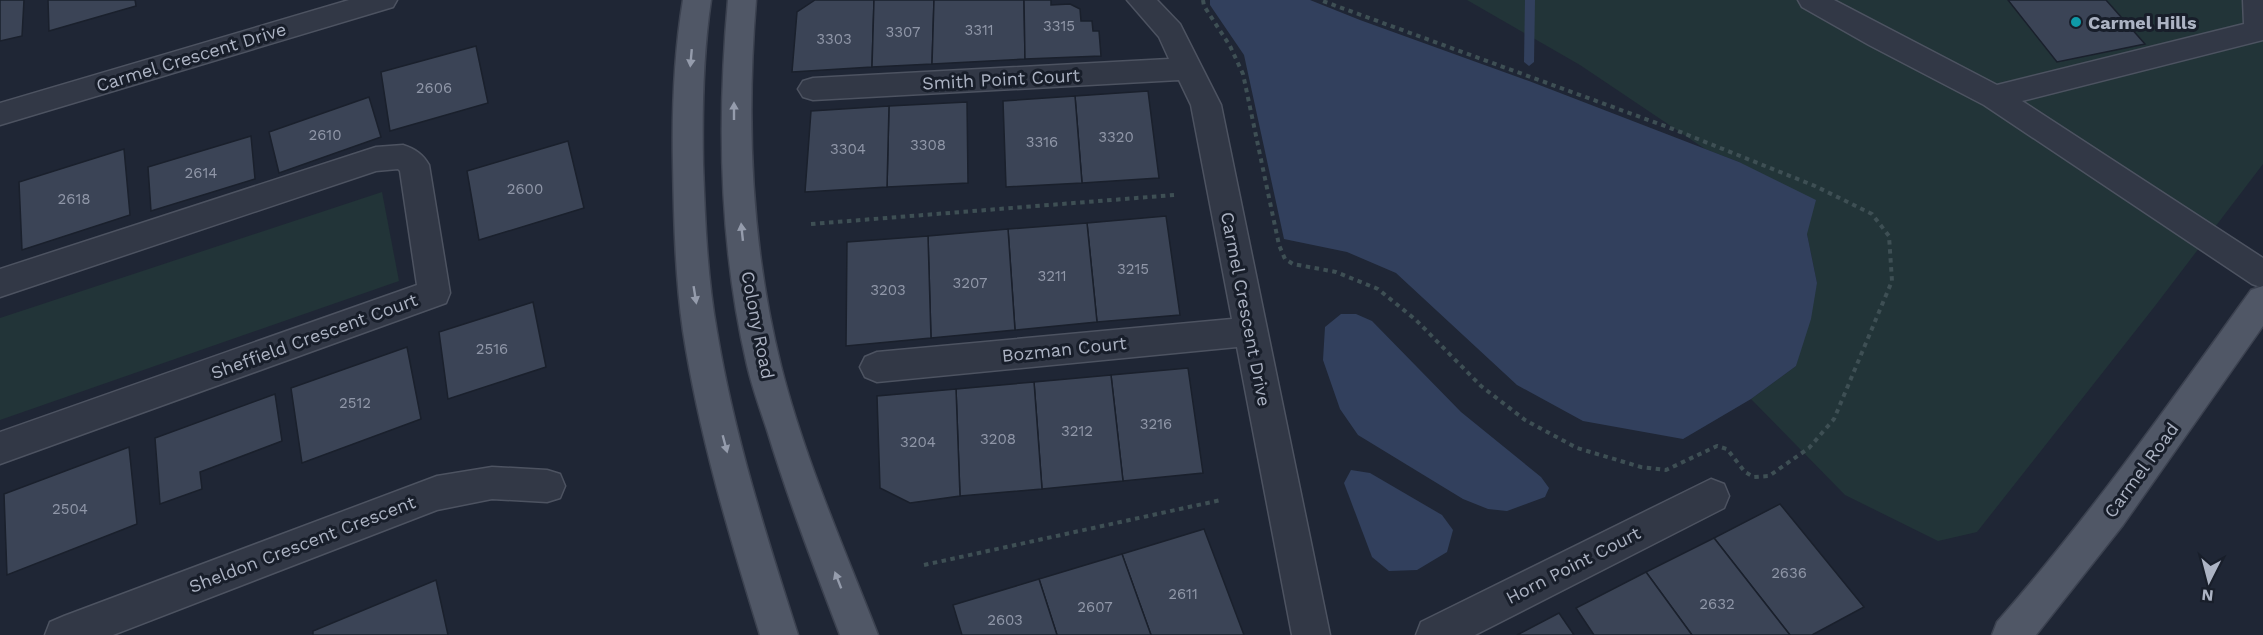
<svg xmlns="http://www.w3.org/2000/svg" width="2263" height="635" viewBox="0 0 2263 635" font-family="'Work Sans',sans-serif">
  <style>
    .green { fill: #223438 }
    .water { fill: #32405d }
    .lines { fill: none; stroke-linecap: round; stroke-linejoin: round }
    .stream { fill: #32405d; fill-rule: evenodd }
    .building { fill: #3b4456; stroke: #1a202c; stroke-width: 1.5 }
    .minor-casing { stroke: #4d5361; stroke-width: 3 }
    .major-casing { stroke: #3c4250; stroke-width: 3 }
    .path { stroke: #3e4f54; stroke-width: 4; stroke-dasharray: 4.5 4.5; stroke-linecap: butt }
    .minor { fill: #323846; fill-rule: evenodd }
    .major { fill: #505766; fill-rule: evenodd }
    .oneway { fill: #959cac }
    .culture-dot { fill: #0f9aa8; stroke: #181e2a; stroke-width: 2 }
    .labels { text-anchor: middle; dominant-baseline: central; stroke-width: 6; stroke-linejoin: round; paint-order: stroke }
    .number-label { font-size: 15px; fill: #9097a8 }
    .poi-label { font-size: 18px; font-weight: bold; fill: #acb3c3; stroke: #181e2a; text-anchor: start }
    .street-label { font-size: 18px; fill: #acb3c3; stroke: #181e2a }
  </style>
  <rect width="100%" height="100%" fill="#1f2635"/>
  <g class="green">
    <polygon points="1467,0 2263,0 2263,164 2155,306 1977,532 1938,541 1845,495 1751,399 1796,366 1817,283 1807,234 1739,162 1705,149 1580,65"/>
    <polygon points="382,192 399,281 0,420 0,318"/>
  </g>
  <g class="water">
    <polygon points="1210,0 1310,0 1360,20 1529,81 1739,162 1816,200 1807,234 1817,283 1811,319 1796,366 1751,399 1683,439 1583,421 1517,385 1396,273 1347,252 1284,239 1244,55 1210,5"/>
    <polygon points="1341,314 1356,314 1372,321 1461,412 1541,477 1549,488 1545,497 1507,511 1488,509 1463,499 1358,435 1340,409 1323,360 1325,327"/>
    <polygon points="1351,470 1370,473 1442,515 1453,530 1447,552 1417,570 1389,571 1372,557 1344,483"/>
  </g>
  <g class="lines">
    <polygon class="stream" points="1525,0 1535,0 1534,62 1529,66 1524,62"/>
  </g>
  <g class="building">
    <polygon points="0,0 24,0 22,36 0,41"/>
    <polygon points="48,0 135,0 136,6 49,31"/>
    <polygon points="815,0 874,0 872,67 792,72 797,12"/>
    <polygon points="874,0 934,0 932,64 872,67"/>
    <polygon points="934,0 1024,0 1025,59 932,64"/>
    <polygon points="1024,0 1051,0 1051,5 1070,4 1080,9 1081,21 1092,21 1093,31 1099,31 1101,56 1025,59"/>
    <polygon points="2008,0 2106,0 2145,44 2057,62"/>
    <polygon points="476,46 488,103 390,131 381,72"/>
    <polygon points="1148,91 1159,178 1082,183 1075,96"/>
    <polygon points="1075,96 1082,183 1006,187 1003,101"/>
    <polygon points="369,97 381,137 279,173 269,132"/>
    <polygon points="967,102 968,183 887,187 889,106"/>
    <polygon points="889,106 887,187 805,192 811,111"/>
    <polygon points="251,136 255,179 151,211 148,167"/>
    <polygon points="568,141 584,208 479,240 467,171"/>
    <polygon points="124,149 130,215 22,250 19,182"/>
    <polygon points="1166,216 1180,315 1097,322 1087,223"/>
    <polygon points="1087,223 1097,322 1015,330 1008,229"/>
    <polygon points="1008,229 1015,330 931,338 928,236"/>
    <polygon points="928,236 931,338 846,346 847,242"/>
    <polygon points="533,302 546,367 448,399 439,332"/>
    <polygon points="407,347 421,419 302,463 291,388"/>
    <polygon points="1188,368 1203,473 1123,481 1111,375"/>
    <polygon points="1111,375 1123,481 1042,489 1034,382"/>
    <polygon points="1034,382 1042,489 960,496 956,389"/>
    <polygon points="956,389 960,496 910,503 880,488 877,396"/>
    <polygon points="275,394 282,441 200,472 202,489 160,504 155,438"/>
    <polygon points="129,447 137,524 7,575 4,494"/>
    <polygon points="1780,504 1864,607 1812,635 1790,635 1714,538"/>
    <polygon points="1204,529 1244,635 1151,635 1122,554"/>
    <polygon points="1714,538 1790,635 1692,635 1646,572"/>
    <polygon points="1122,554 1151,635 1057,635 1039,579"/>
    <polygon points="1646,572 1692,635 1594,635 1576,608"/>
    <polygon points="1039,579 1057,635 962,635 953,605"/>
    <polygon points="436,580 448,635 313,635 313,631"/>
    <polygon points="1559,613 1574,635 1517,635"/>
  </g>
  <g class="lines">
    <defs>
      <g id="minor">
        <polygon points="349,0 397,0 393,7 0,125 0,103"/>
        <polygon points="1127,0 1157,0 1180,24 1221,105 1330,635 1292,635 1237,347 877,382 865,377 860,367 865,357 877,352 1232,319 1191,105 1179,80 813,100 803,97 798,89 803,81 813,78 1169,59 1159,37"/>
        <polygon points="1798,0 1834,0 1997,85 2244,24 2243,0 2263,0 2263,40 2022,101 2263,258 2263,288 2252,284 1984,105 1869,45 1802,7"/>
        <path d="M403 145C415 149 423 154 429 165L450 293 446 303 0 464V432L417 285 400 171 398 169 376 171 0 297V269L376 147Z"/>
        <polygon points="492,467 547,470 560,474 565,486 560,498 547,502 492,499 437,510 113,635 45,635 50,622 64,616 437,476"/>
        <polygon points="1711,479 1724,484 1729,496 1724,508 1475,635 1416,635 1421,622"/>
      </g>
      <g id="major">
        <path d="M683 0H711C703 54 702 109 703 164 705 220 707 276 717 332 734 435 766 535 798 635H760C729 535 699 435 683 331 675 275 674 219 673 163 672 109 674 54 683 0Z"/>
        <path d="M728 0H756C746 122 751 246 781 366 804 457 844 548 878 635H840C814 567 788 499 767 430 760 409 752 387 747 365 719 245 717 122 728 0Z"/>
        <path d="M2263 286V326L2123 525 2036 635H1992L1997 622C2089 517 2170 403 2251 290Z"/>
      </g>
    </defs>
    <use href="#minor" class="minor-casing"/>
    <use href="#major" class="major-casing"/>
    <g class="path">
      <polyline points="1203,0 1204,6 1230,46 1243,74 1279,245 1285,259 1293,264 1336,272 1378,289 1416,320 1481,386 1525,420 1577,448 1641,467 1666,470 1717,446 1727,449 1745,472 1754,477 1769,476 1809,448 1834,419 1892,281 1889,236 1872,214 1815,186 1673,129 1320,0"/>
      <polyline points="811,224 1174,195"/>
      <polyline points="924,565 1221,500"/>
    </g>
    <use href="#minor" class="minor"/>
    <use href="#major" class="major"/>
  </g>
  <defs><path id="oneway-solid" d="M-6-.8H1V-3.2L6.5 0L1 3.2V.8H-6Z" transform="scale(1.5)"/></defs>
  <g class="oneway">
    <use href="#oneway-solid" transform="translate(691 58) rotate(95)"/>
    <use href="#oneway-solid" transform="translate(734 111) rotate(-90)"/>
    <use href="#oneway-solid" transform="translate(742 232) rotate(-96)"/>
    <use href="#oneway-solid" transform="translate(695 295) rotate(81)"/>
    <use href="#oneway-solid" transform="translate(725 444) rotate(75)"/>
    <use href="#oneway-solid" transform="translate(838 580) rotate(-111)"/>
  </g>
  <circle class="culture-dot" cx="2076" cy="22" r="6"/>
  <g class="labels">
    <g class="number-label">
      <text x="1059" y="26">3315</text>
      <text x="979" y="30">3311</text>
      <text x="903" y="32">3307</text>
      <text x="834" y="39">3303</text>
      <text x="434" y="88">2606</text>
      <text x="325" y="135">2610</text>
      <text x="1116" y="137">3320</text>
      <text x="1042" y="142">3316</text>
      <text x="928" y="145">3308</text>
      <text x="848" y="149">3304</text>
      <text x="201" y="173">2614</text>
      <text x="525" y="189">2600</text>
      <text x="74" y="199">2618</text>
      <text x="1133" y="269">3215</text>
      <text x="1052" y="276">3211</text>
      <text x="970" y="283">3207</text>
      <text x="888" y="290">3203</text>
      <text x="492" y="349">2516</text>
      <text x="355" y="403">2512</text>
      <text x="1156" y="424">3216</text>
      <text x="1077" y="431">3212</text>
      <text x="998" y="439">3208</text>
      <text x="918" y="442">3204</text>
      <text x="70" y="509">2504</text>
      <text x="1789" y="573">2636</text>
      <text x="1183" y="594">2611</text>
      <text x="1717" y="604">2632</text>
      <text x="1095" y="607">2607</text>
      <text x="1005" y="620">2603</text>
    </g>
    <g class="poi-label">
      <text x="2088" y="22">Carmel Hills</text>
    </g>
    <g class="street-label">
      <text transform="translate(191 57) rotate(-17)">Carmel Crescent Drive</text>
      <text transform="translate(1001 79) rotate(-3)">Smith Point Court</text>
      <text transform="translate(1246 309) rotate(79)">Carmel Crescent Drive</text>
      <text transform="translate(758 325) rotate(79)">Colony Road</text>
      <text transform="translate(314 336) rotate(-20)">Sheffield Crescent Court</text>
      <text transform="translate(1064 349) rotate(-6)">Bozman Court</text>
      <text transform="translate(2141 470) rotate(-54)">Carmel Road</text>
      <text transform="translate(302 544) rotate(-21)">Sheldon Crescent Crescent</text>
      <text transform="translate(1573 565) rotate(-27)">Horn Point Court</text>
    </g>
  </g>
  <g transform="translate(2209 581) rotate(186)" stroke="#181e2a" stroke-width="4.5" paint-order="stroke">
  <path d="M0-4.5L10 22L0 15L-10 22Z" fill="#acb3c3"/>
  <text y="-9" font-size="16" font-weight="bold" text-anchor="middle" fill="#acb3c3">N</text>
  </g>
</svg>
